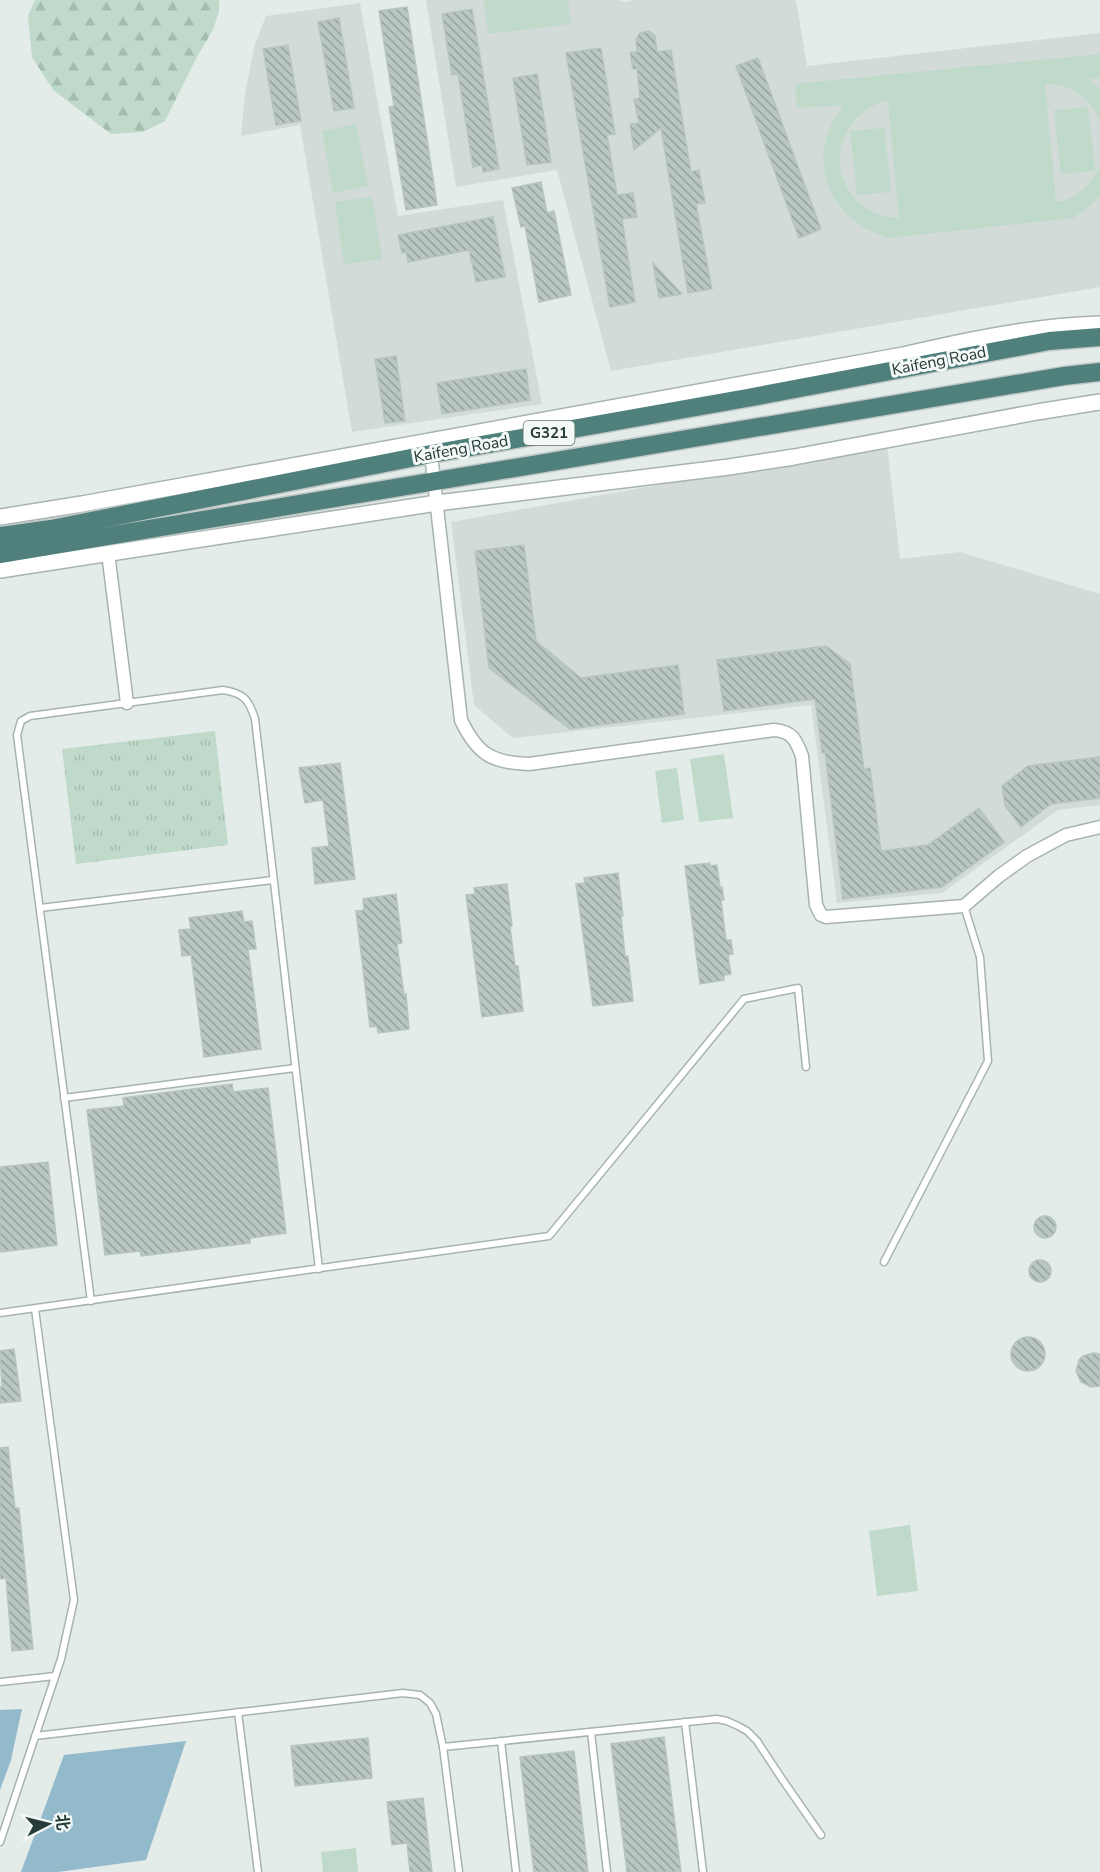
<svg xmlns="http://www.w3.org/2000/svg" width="1100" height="1872" viewBox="0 0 1100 1872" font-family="'Nunito Sans','Noto Sans SC',sans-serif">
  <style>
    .built { fill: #d2dbd8 }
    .forest { fill: url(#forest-firs) }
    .park { fill: url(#park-tufts) }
    .pitch { fill: #bfdaca; fill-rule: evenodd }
    .water { fill: #92bacb }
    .building { fill: url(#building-back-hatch); stroke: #b7c5c1; stroke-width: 1.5 }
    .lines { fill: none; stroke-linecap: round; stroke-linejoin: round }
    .service-casing { stroke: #a7b3b0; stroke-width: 9 }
    .minor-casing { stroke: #a7b3b0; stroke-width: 15 }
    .tertiary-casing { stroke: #a7b3b0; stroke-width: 18 }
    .trunk-casing { stroke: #c2c8c7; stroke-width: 21 }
    .service { stroke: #fff; stroke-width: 6 }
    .minor { stroke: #fff; stroke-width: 12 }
    .tertiary { stroke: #fff; stroke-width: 15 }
    .trunk { stroke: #50807c; stroke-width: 18 }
    .labels { text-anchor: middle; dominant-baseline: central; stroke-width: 6; stroke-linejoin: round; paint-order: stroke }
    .shield { fill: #f4f8f7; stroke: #637471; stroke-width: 1.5 }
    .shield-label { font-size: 15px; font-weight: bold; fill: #253b38 }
    .street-label { font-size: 16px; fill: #253b38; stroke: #f4f8f7 }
  </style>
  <defs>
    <pattern id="forest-firs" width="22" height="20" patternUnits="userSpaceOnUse" patternTransform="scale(1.5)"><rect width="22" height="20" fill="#bfdaca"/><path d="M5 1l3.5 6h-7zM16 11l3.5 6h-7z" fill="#a4bcae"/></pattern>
    <pattern id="park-tufts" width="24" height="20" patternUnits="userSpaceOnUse" patternTransform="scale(1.5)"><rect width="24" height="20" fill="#bfdaca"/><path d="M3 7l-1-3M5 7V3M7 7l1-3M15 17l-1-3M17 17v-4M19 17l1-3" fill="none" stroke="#a4bcae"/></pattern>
    <pattern id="building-back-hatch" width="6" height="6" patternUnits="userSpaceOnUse" patternTransform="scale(1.5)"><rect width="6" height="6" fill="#b9c6c2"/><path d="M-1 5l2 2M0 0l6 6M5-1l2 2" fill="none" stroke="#96a29f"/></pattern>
  </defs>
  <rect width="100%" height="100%" fill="#e4ece9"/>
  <g class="built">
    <polygon points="426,0 618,0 626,2 633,0 796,0 807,66 1100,33 1100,287 611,371 557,170 456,187"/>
    <polygon points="360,3 398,216 503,200 542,404 352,432 300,125 241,136 245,94 255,44 266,16"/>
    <polygon points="887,444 900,559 960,552 1100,594 1100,805 1058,810 942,893 837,903 811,705 513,738 474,705 451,522"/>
  </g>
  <polygon class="forest" points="35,0 219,0 219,11 213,30 198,55 165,121 143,132 111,134 53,90 32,57 28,16"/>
  <polygon class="park" points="215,731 228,845 76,864 62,749"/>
  <g class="pitch">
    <polygon points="484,0 568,0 571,24 488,34"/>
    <path d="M1100 54V78L1089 79 1100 89V121C1090 97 1070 83 1045 84L1056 202C1077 200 1091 184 1100 167V196L1085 210 1073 218 888 238C875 233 861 228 851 218 816 187 815 140 844 105L797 108 795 84ZM887 100 888 101 899 218C828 215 818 121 887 100Z"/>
    <polygon points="1088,107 1095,171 1061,174 1054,110"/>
    <polygon points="356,124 368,186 333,193 322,131"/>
    <polygon points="884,128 891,192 857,195 850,131"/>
    <polygon points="372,197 382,259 344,264 335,202"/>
    <polygon points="724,754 733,818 699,822 690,759"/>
    <polygon points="677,768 684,820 662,823 655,771"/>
    <polygon points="910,1525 918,1591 877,1596 869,1531"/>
    <polygon points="356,1848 358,1872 323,1872 321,1852"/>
  </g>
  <g class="water">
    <polygon points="22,1709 11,1760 0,1790 0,1710"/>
    <polygon points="186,1741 146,1860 58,1872 21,1872 64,1755"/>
  </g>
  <g class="building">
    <polygon points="407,7 437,205 406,210 389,107 394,106 379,11"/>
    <polygon points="472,9 499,169 483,172 482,165 473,167 458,74 452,75 442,14"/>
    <polygon points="339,18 354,108 334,111 318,22"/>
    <polygon points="649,31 655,36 657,52 671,50 691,172 699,170 705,203 696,204 712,289 688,293 661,128 634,150 630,124 639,123 634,99 640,98 637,69 633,69 630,53 637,52 636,40 640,33"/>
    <polygon points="288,45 301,121 276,125 263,49"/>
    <polygon points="601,48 615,134 607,135 617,195 633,193 637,217 622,219 635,302 610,307 566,53"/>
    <polygon points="758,58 821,229 799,238 736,66"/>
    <polygon points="537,74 551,162 527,165 513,78"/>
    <polygon points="541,182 547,213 554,211 571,295 539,302 525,226 521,227 512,188"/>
    <polygon points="493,217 505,277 476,282 469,250 408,262 406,252 402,253 398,235"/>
    <polygon points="653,263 682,294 659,298"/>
    <polygon points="396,356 405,421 385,423 375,359"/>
    <polygon points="526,369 530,400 442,414 437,383"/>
    <polygon points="524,545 536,641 581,678 678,665 684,714 570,729 489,668 475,551"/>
    <polygon points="826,646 850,664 864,769 870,768 881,851 928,845 979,808 1004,842 942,887 843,899 825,752 822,753 815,699 724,711 717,660"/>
    <polygon points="1100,757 1100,798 1051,804 1021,827 1005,806 1002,786 1028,766"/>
    <polygon points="340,763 355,879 315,884 312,848 329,846 323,800 305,803 299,768"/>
    <polygon points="710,863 710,866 717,865 720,887 722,887 724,900 721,900 726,940 731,940 733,954 728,955 731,974 724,975 724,980 700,984 685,866"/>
    <polygon points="618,873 623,916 621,916 625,956 628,956 633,1001 593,1006 576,884 585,883 584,878"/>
    <polygon points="507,884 512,926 510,927 515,966 518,966 523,1011 482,1017 466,895 475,894 474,888"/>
    <polygon points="396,894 402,943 397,944 404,995 406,994 409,1029 378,1033 377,1026 370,1027 356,911 364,910 363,899"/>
    <polygon points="242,911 244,922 252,921 256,949 248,949 261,1049 204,1057 191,955 182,956 179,930 191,929 189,918"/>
    <polygon points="232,1084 233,1092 268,1088 286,1233 250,1238 250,1243 141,1256 140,1251 105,1255 87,1110 124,1106 123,1098"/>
    <polygon points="48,1162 57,1245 0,1252 0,1167"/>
    <circle cx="1045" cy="1227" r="11"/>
    <circle cx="1040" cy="1271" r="11"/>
    <circle cx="1028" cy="1354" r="17"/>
    <polygon points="14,1349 21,1401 0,1403 0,1387 2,1387 0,1351"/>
    <polygon points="1093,1353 1100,1354 1100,1386 1091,1387 1081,1382 1076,1371 1079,1360 1083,1356"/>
    <polygon points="8,1447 15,1508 19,1508 33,1649 12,1651 6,1578 0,1579 0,1448"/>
    <polygon points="664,1737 681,1872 627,1872 611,1744"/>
    <polygon points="368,1738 372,1778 295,1786 291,1746"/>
    <polygon points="574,1751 588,1872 534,1872 520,1757"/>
    <polygon points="423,1798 432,1872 410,1872 407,1843 392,1845 387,1802"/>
  </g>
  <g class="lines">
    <defs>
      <g id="service">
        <polyline points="40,908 273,880"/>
        <polyline points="64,1098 295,1068"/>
        <polyline points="884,1262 988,1061 980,957 964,906"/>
        <path d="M91 1301 17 735 21 721 30 716 223 690C244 693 249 700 255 719L319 1269"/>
        <polyline points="0,1313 549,1236 744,999 798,988 806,1067"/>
        <polyline points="0,1682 55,1676"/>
        <polyline points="238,1712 258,1872"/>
        <polyline points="685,1722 703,1872"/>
        <polyline points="591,1732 607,1872"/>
        <polyline points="35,1736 403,1693 420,1695 430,1703 436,1714 443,1747 459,1872"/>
        <polyline points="501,1741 516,1872"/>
        <polyline points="443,1747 717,1719 727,1721 738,1726 747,1731 757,1741 782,1779 821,1835"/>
        <polyline points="0,1842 61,1659 74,1600 35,1309"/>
      </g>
      <g id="minor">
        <path d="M431 454 461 720C477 754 492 763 529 764L774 730C792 731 796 740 802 756L816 905 821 915 826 917 964 906 999 876 1027 856 1066 835 1100 827"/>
        <polyline points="108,553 127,703"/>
      </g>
      <g id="tertiary">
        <path d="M0 517 82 504 903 355C968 340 1033 326 1100 324"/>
        <polyline points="0,570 437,503 729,467 794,457 1037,412 1100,402"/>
      </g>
      <g id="trunk">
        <polyline points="0,536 51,529 431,454 747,398 1049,341 1100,337"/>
        <polyline points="0,554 1064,376 1100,372"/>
      </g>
    </defs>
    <use href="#service" class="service-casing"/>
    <use href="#minor" class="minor-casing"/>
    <use href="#tertiary" class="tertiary-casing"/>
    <use href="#trunk" class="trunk-casing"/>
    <use href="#service" class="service"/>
    <use href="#minor" class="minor"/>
    <use href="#tertiary" class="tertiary"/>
    <use href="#trunk" class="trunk"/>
  </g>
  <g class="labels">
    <rect class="shield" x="523.5" y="421" width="51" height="24" rx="4.5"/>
    <g class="shield-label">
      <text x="549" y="433">G321</text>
    </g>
    <g class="street-label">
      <text transform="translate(939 361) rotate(-11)">Kaifeng Road</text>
      <text transform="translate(461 449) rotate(-10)">Kaifeng Road</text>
    </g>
  </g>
  <g transform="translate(48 1824) rotate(83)" stroke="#f4f8f7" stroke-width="4.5" paint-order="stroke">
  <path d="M0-4.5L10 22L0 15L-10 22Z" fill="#253b38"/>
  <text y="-9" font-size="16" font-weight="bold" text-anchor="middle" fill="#253b38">北</text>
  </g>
</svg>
